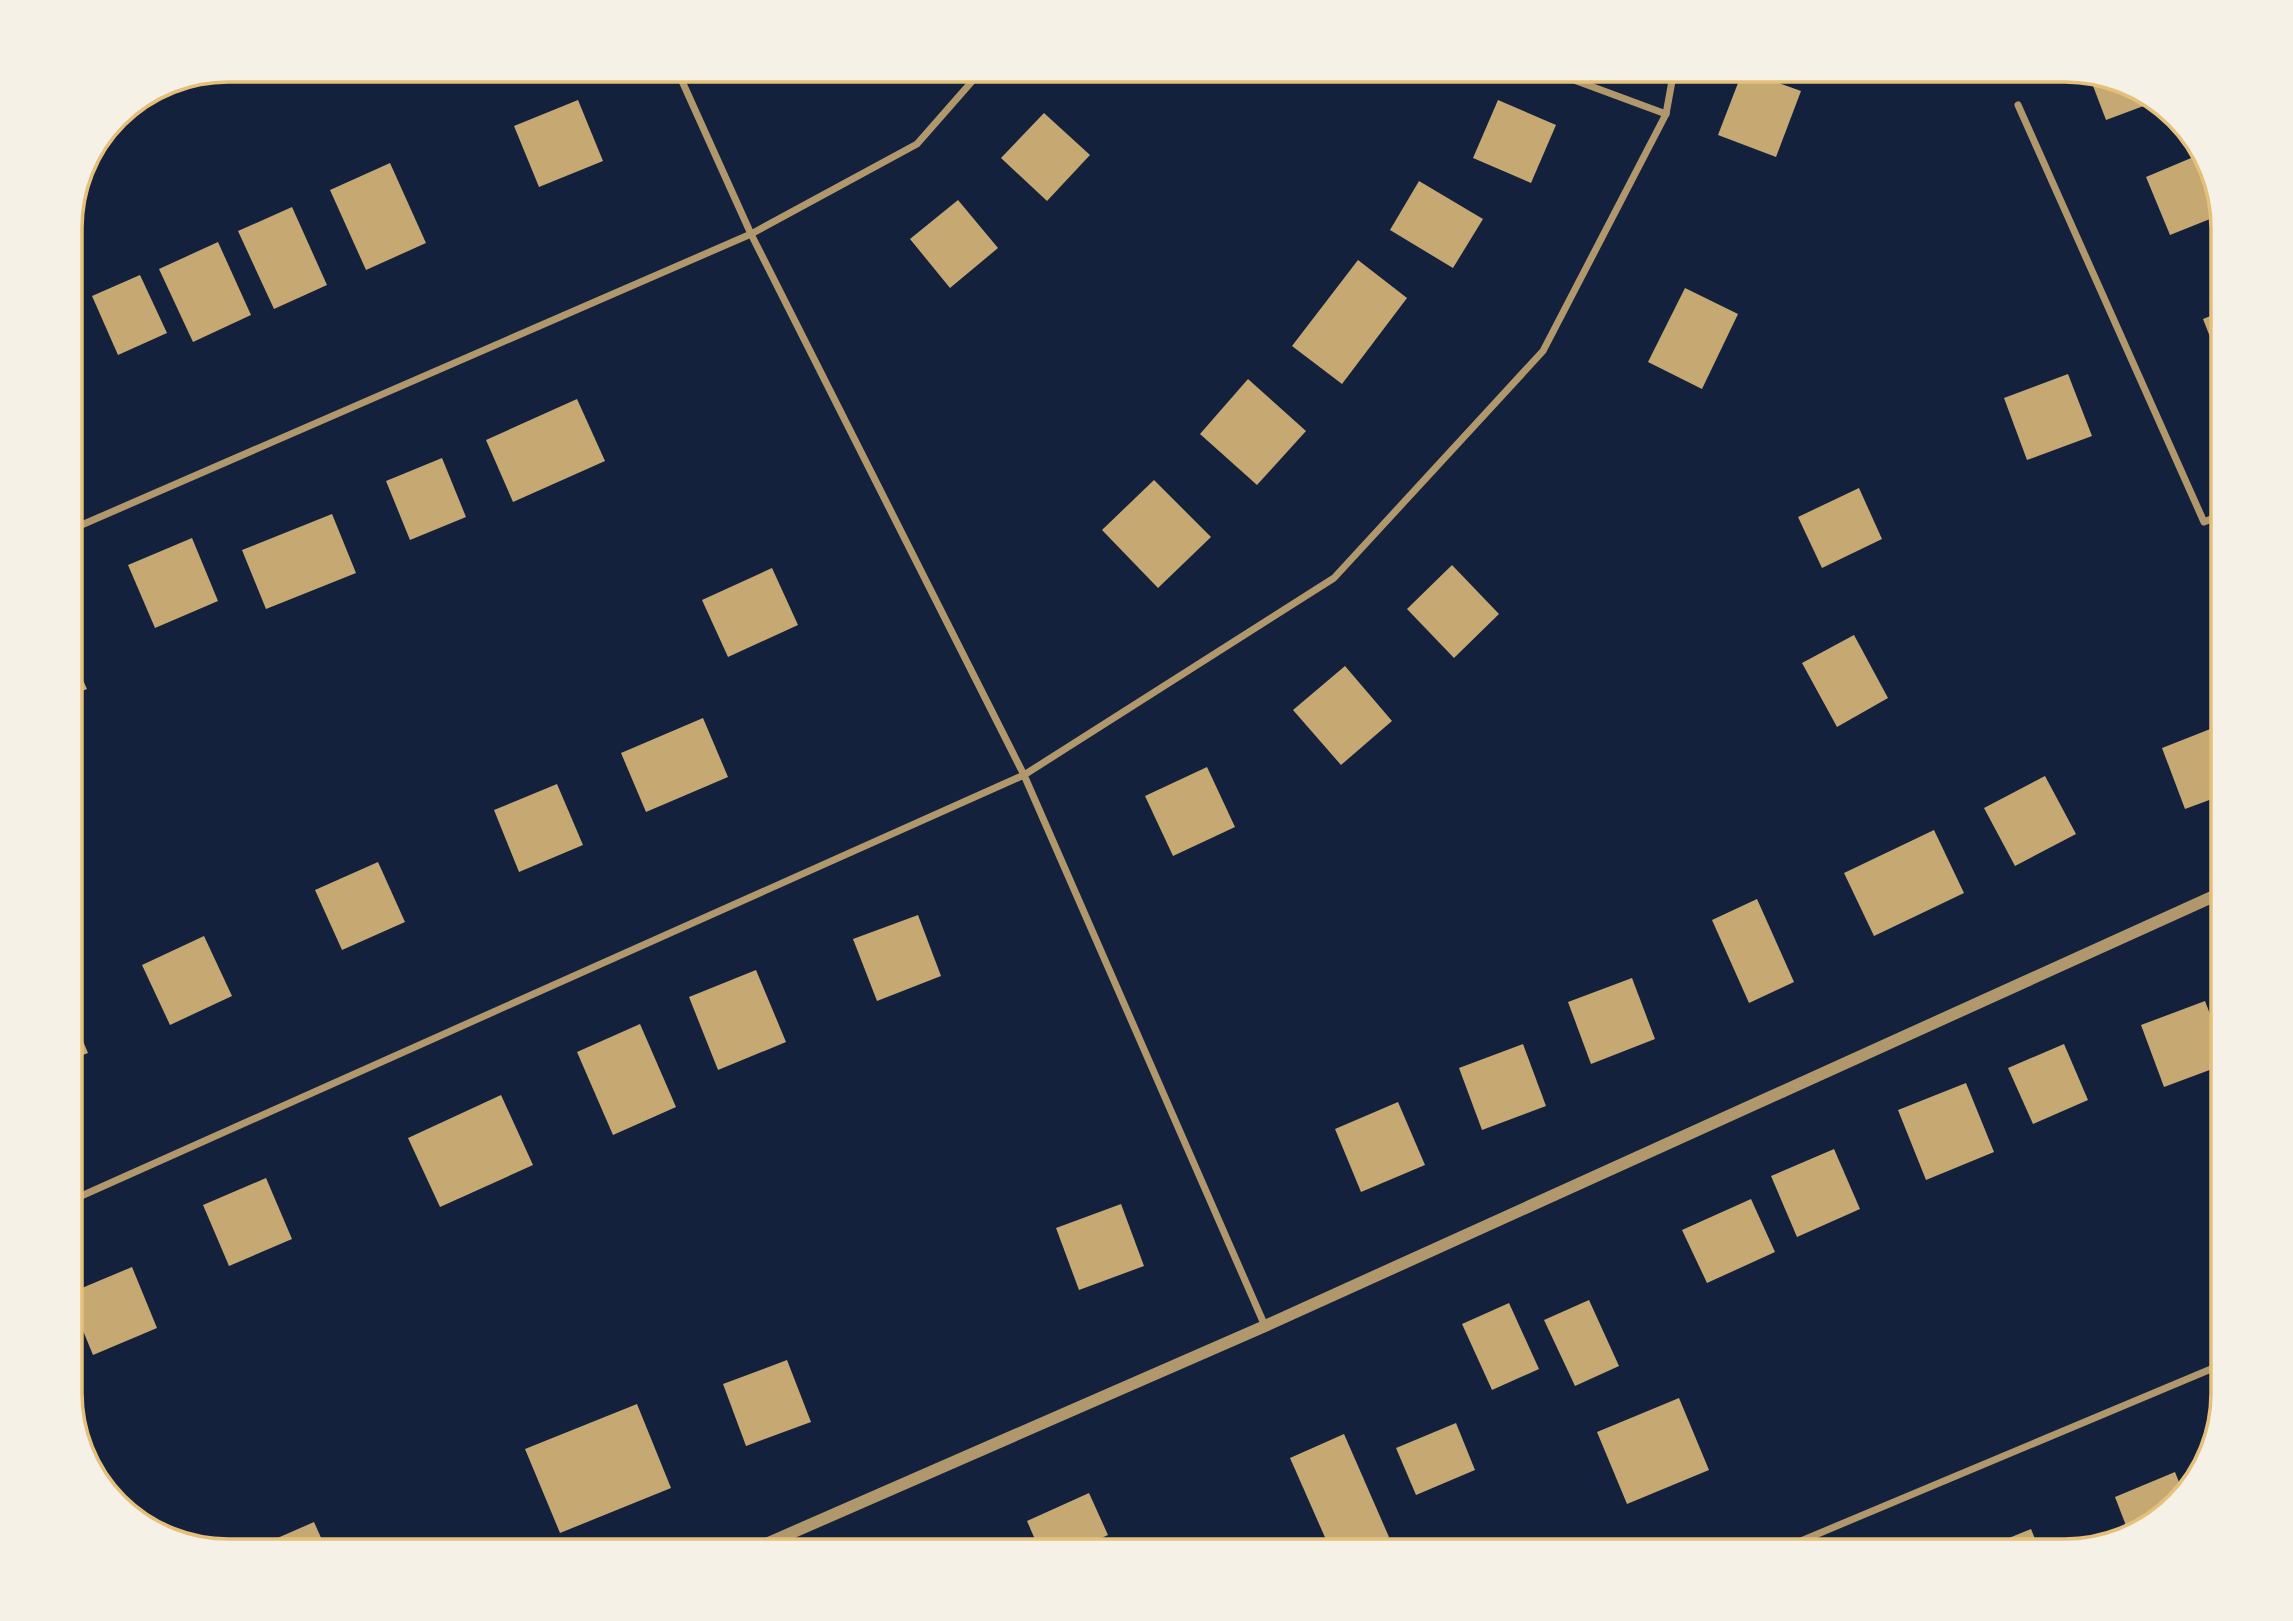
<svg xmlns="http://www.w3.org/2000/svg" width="2293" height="1621" viewBox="0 0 2293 1621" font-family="Roboto,sans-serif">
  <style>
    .building { fill: #c6a872 }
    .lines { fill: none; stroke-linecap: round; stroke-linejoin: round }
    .minor { stroke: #b1986c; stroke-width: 7 }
    .tertiary { stroke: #b1986c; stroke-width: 12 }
    .rim { fill: none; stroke: #e5c07b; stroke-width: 3.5 }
  </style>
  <rect width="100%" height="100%" fill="#14213d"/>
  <g class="building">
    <polygon points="1743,70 1801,91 1776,157 1718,135"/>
    <polygon points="2090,78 2157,101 2106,120"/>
    <polygon points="578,100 603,161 539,187 514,126"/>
    <polygon points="1498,100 1556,125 1531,183 1473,158"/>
    <polygon points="1044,113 1090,155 1047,201 1001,158"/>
    <polygon points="2203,153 2207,158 2220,215 2170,235 2146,177"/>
    <polygon points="390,163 426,243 366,270 330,190"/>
    <polygon points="1419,181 1483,219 1453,268 1390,230"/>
    <polygon points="958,200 998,248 950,288 910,239"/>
    <polygon points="292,207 327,285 274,309 238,231"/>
    <polygon points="218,242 251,315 193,342 159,269"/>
    <polygon points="1358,260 1407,298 1342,384 1292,346"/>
    <polygon points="140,275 167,333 118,355 92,296"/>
    <polygon points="1685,288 1738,314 1702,389 1648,362"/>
    <polygon points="2223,311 2223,370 2203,319"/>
    <polygon points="2068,374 2092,436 2027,460 2004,398"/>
    <polygon points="1248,379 1306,431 1257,485 1200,434"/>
    <polygon points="577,399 605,461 513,502 486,440"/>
    <polygon points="442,458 466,517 410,540 386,481"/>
    <polygon points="1154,480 1211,537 1158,588 1102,530"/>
    <polygon points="1859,488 1882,539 1822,568 1798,517"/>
    <polygon points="332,514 356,573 266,609 242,550"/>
    <polygon points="192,538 218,601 155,628 128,565"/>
    <polygon points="1452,565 1499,614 1454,658 1407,609"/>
    <polygon points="772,568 798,625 728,657 702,600"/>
    <polygon points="1854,635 1888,698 1837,727 1802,663"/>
    <polygon points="70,651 87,689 70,696"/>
    <polygon points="1345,666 1392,721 1341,765 1293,710"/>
    <polygon points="703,718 728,777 646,812 621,753"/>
    <polygon points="2223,724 2223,795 2185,809 2162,748"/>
    <polygon points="1207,767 1235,827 1173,856 1145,796"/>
    <polygon points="2045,776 2076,834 2015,866 1984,808"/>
    <polygon points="557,784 583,845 519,872 494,810"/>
    <polygon points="1934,830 1964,893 1874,936 1844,873"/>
    <polygon points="378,862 405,922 342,950 315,890"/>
    <polygon points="1757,899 1794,982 1749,1003 1712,920"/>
    <polygon points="918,915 941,976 877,1001 853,939"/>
    <polygon points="204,936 232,996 170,1025 142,965"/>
    <polygon points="756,970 786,1042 718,1070 689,997"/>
    <polygon points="1632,978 1655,1039 1591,1064 1568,1002"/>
    <polygon points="2205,1001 2223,1048 2223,1065 2164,1087 2141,1025"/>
    <polygon points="70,1010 88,1053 70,1060"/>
    <polygon points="640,1024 676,1107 613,1135 577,1052"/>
    <polygon points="1523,1044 1546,1106 1482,1130 1459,1068"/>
    <polygon points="2064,1044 2088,1100 2033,1124 2008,1068"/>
    <polygon points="1966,1083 1994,1152 1926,1180 1898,1110"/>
    <polygon points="501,1095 533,1165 440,1207 408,1138"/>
    <polygon points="1398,1102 1425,1165 1361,1192 1335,1129"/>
    <polygon points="1834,1149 1860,1209 1797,1237 1771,1176"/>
    <polygon points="266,1178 292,1239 229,1266 203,1205"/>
    <polygon points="1751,1199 1775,1252 1707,1283 1682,1230"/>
    <polygon points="1121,1204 1144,1266 1079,1290 1056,1228"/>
    <polygon points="132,1267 157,1328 93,1355 70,1299 70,1293"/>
    <polygon points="1589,1300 1619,1366 1575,1386 1544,1320"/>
    <polygon points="1509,1303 1539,1369 1492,1390 1462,1324"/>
    <polygon points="787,1360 811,1422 746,1446 723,1384"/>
    <polygon points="1679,1398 1709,1470 1627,1504 1597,1432"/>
    <polygon points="637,1404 671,1488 560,1533 525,1449"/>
    <polygon points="1456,1423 1475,1470 1416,1495 1396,1448"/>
    <polygon points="1344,1434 1389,1537 1358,1551 1331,1551 1290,1458"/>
    <polygon points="2175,1472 2184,1495 2135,1535 2130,1536 2115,1497"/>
    <polygon points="1089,1493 1108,1535 1073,1551 1040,1551 1027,1521"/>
    <polygon points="314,1522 327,1551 248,1551"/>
    <polygon points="2031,1529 2040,1551 1977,1551"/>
  </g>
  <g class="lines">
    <g class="minor">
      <polyline points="677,70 751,234 1024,775 1265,1326"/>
      <polyline points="1547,70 1666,114"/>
      <polyline points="2018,105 2204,522 2223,514"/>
      <polyline points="70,530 751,234 917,144 982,70"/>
      <polyline points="70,1201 1024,775 1334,578 1543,351 1666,114 1674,70"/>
      <polyline points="1777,1551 2223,1364"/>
    </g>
    <polyline class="tertiary" points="750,1551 1265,1326 2223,892"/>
  </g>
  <path d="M0 0H2293V1621H0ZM228 82H2065A146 146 0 0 1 2211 228V1393A146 146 0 0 1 2065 1539H228A146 146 0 0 1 82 1393V228A146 146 0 0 1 228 82Z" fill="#f6f1e7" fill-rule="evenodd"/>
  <path class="rim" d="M228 82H2065A146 146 0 0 1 2211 228V1393A146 146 0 0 1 2065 1539H228A146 146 0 0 1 82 1393V228A146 146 0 0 1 228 82Z"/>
</svg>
